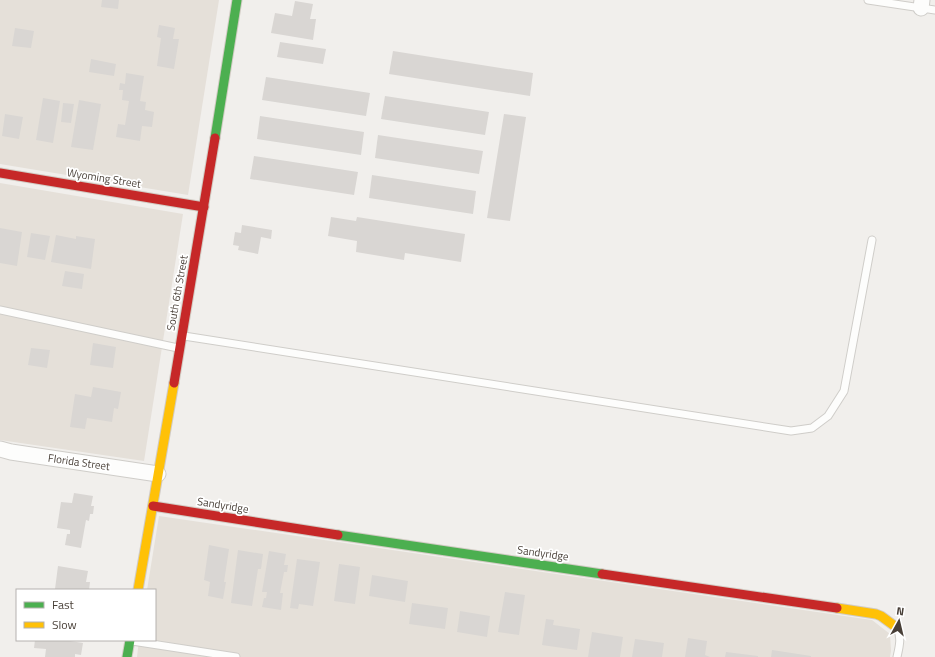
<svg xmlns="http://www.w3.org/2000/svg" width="935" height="657" viewBox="0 0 935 657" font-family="'Titillium Web',sans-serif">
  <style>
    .residential { fill: #e5e0d9 }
    .building { fill: #d9d6d3 }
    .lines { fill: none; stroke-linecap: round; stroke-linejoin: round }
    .lane-casing { stroke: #cfcdc9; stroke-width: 9 }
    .street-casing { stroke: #cfcdc9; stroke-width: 17 }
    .fast-casing { stroke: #d1cbc3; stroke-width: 11 }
    .slow-casing { stroke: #d1cbc3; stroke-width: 11 }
    .jam-casing { stroke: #d1cbc3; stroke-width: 11 }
    .lane { stroke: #fdfdfc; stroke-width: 7 }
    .street { stroke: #fdfdfc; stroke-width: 15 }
    .fast { stroke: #4caf50; stroke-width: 9 }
    .slow { stroke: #ffc107; stroke-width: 9 }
    .jam { stroke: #c62828; stroke-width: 9 }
    .labels { text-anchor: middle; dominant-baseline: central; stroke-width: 3.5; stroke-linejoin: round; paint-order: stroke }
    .street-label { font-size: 11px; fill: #483f37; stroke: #fff }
  </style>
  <rect width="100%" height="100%" fill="#f1efec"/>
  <g class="residential">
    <polygon points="0,0 219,0 188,195 0,164"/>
    <polygon points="0,183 183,214 144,461 0,440"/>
    <polygon points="159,516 872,620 890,634 891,651 890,657 137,657 139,640 155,640 155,590 147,590"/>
  </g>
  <g class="building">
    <polygon points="102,0 119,0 118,9 101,7"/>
    <polygon points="295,1 313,4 310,19 316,19 313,40 271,33 275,13 292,16"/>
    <polygon points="159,25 175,28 173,39 179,39 174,69 157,66 161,38 157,37"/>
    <polygon points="15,28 34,31 31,48 12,46"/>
    <polygon points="280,42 326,49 323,64 277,57"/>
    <polygon points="393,51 533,73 530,96 389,74"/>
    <polygon points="91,59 116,64 114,76 89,72"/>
    <polygon points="126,73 144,76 140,101 146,102 145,110 154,112 152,127 142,126 140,141 116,137 118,124 125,125 129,101 122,100 123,90 119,90 120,83 125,84"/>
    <polygon points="266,77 370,93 366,116 262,100"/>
    <polygon points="385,96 489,112 485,135 381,119"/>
    <polygon points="43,98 60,101 53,143 36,140"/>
    <polygon points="79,100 101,104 93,150 71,147"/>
    <polygon points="63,103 74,104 71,123 61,122"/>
    <polygon points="5,114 23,117 19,139 2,136"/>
    <polygon points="504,114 526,117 510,221 487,218"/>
    <polygon points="260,116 364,132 361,155 257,139"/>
    <polygon points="378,135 483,151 479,174 375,158"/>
    <polygon points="254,156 358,172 354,195 250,179"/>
    <polygon points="372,175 476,191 473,214 369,198"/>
    <polygon points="331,217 356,221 357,217 465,234 461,262 405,253 404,260 356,252 357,241 328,236"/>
    <polygon points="242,225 272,230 271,239 261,237 258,254 238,250 239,246 233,245 235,232 241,233"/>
    <polygon points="0,228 22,232 17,266 0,263"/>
    <polygon points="31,233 50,236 45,260 27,257"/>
    <polygon points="56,235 76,239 76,236 95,239 91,269 51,262"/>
    <polygon points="65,271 84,274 82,289 62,286"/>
    <polygon points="93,343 116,347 113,368 90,365"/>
    <polygon points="31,348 50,350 47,368 28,365"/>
    <polygon points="93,387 121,392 118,409 114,408 112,422 87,418 85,429 70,427 75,394 91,397"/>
    <polygon points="74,493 93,496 91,506 94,506 93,514 90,514 89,521 86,520 81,548 65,545 67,534 70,534 70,530 57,528 61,502 72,503"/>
    <polygon points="209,545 229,549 224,582 226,582 223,599 208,596 210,582 204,580"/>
    <polygon points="238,550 263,554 261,569 258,569 252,606 231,603"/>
    <polygon points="269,551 286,554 284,565 288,565 287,572 284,572 280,593 283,593 281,610 262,607 264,598 266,598 267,592 262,592"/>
    <polygon points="297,559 320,562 313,606 299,604 298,609 290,608"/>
    <polygon points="339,564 360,567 355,604 334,601"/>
    <polygon points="58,566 88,571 86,582 90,582 89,590 55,589"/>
    <polygon points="372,575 408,581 405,602 369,596"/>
    <polygon points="505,592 525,595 519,635 498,632"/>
    <polygon points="412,603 448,608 445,629 409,624"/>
    <polygon points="460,611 490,616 487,637 457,632"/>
    <polygon points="546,619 554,620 553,625 580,629 577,650 542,645"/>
    <polygon points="592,632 623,637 620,657 588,657"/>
    <polygon points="688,638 707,641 705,655 710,657 685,657"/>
    <polygon points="635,639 664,643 662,657 632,657"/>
    <polygon points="35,640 64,640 83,643 81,655 75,654 75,657 45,657 46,649 34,648"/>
    <polygon points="772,650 811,656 811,657 771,657"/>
    <polygon points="726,652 758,656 758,657 725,657"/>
  </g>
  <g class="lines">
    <defs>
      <g id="lane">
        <polyline points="868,0 935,10"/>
        <polyline points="0,310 178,348"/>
        <polyline points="184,336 791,431 812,428 828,416 844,391 872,240"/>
        <polyline points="132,641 236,657"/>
        <path d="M897 657C899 648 902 637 897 629"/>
      </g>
      <g id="street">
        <polyline points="921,8 922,0"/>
        <polyline points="0,449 11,452 158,474"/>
      </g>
      <g id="fast">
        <polyline points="215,138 237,0"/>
        <polyline points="338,535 602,574"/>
        <polyline points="127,657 130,640"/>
      </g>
      <g id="slow">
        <polyline points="138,590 174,383"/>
        <polyline points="837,608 876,614 881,616 896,627"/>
      </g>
      <g id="jam">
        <polyline points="0,173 204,207"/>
        <polyline points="174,383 215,138"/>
        <polyline points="153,506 338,535"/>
        <polyline points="602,574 837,608"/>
      </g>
    </defs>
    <use href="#lane" class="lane-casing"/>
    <use href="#street" class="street-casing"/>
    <use href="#fast" class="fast-casing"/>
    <use href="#slow" class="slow-casing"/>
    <use href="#jam" class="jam-casing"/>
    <use href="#lane" class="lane"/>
    <use href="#street" class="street"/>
    <use href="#fast" class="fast"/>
    <use href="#slow" class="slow"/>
    <use href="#jam" class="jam"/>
  </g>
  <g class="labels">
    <g class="street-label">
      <text transform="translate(104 178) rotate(9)">Wyoming Street</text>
      <text transform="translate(177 293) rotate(-80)">South 6th Street</text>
      <text transform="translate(79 462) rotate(8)">Florida Street</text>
      <text transform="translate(223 505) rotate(9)">Sandyridge</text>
      <text transform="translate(543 553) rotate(8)">Sandyridge</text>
    </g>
  </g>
  <rect x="16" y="589" width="140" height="52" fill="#ffffff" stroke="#b6b2af"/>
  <rect x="24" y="602" width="20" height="6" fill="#4caf50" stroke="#b6b2af"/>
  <text x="52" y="609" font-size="12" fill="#483f37">Fast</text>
  <rect x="24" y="622" width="20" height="6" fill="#ffc107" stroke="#b6b2af"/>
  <text x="52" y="629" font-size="12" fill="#483f37">Slow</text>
  <g transform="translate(899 621) rotate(8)" stroke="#ffffff" stroke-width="3" paint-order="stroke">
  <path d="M0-3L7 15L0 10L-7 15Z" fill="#483f37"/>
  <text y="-6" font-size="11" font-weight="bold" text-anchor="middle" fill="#483f37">N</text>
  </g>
</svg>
